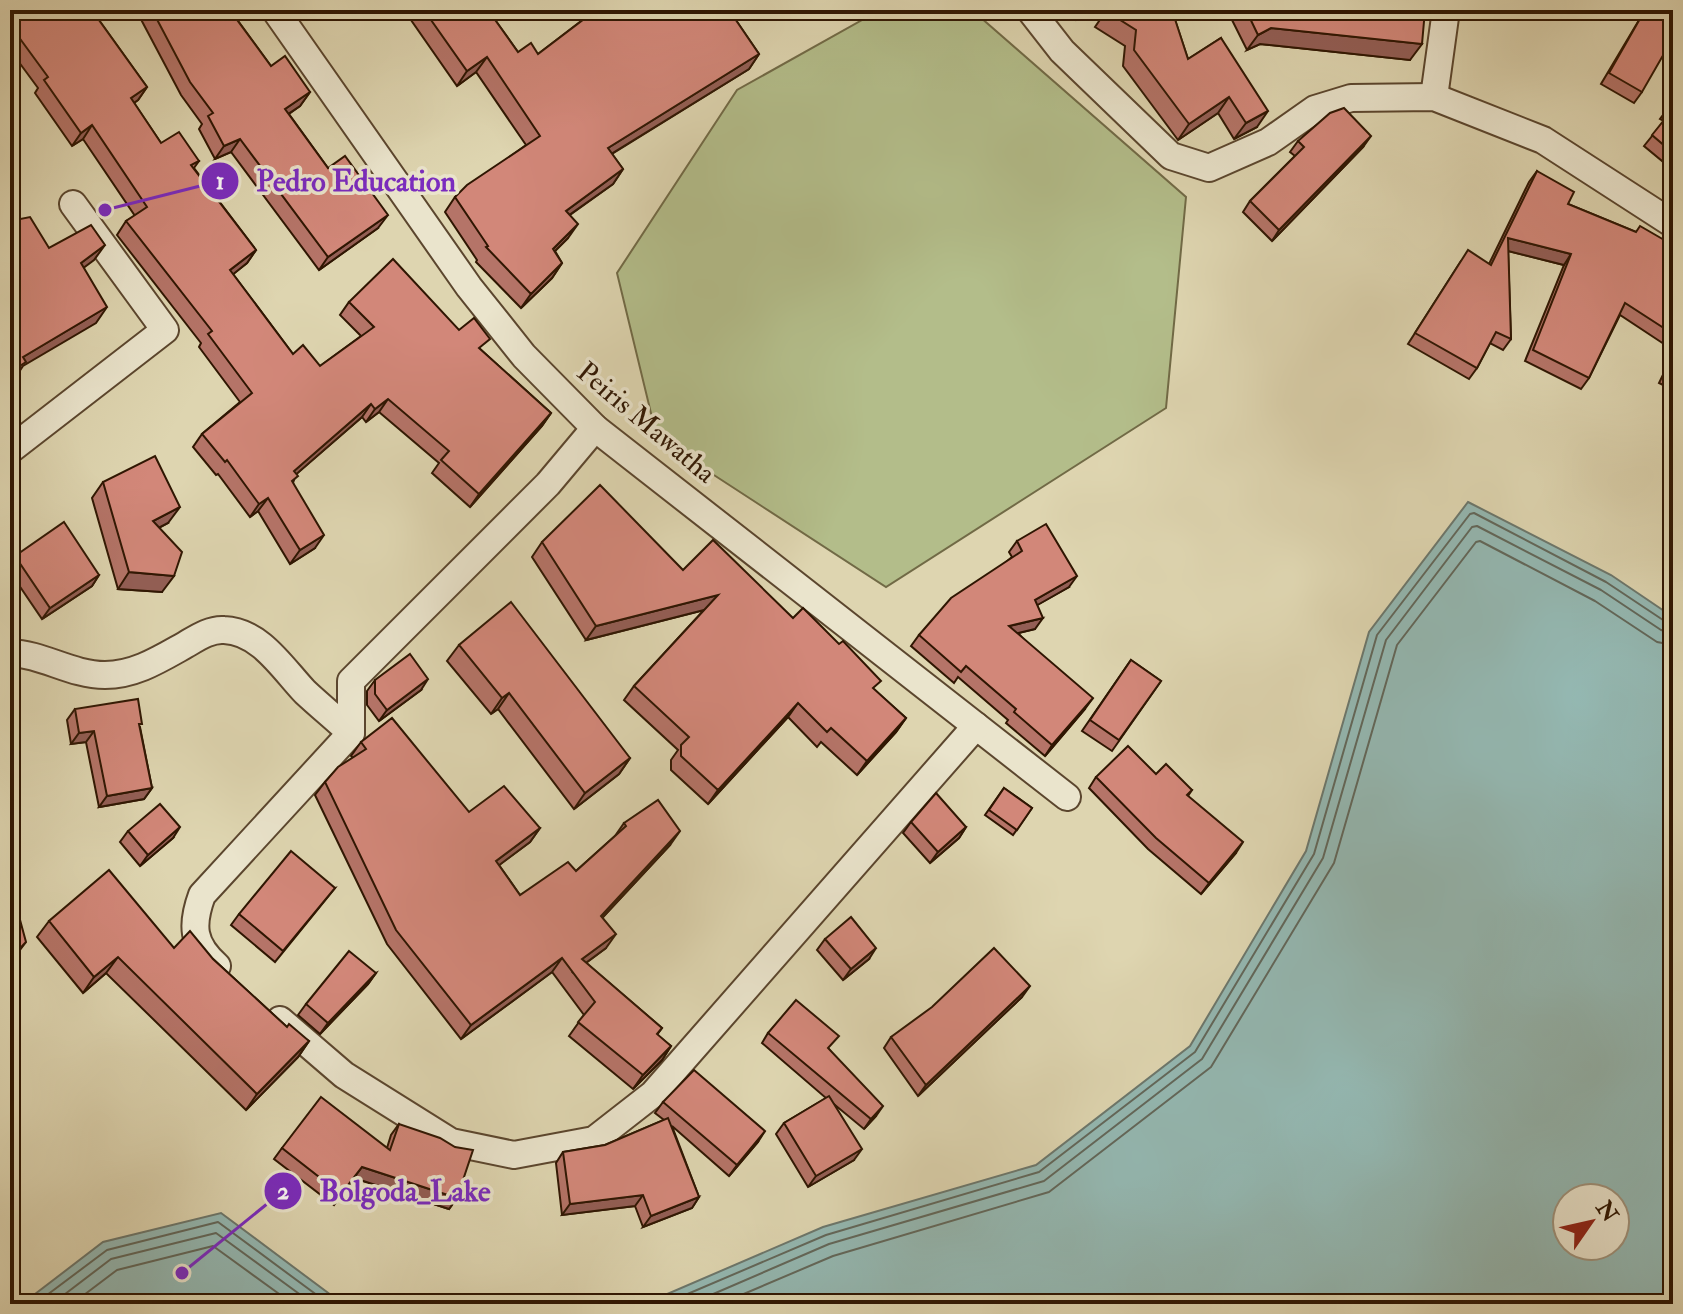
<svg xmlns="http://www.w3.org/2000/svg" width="1683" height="1314" viewBox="0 0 1683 1314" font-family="'IM FELL Double Pica',serif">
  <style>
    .green { fill: #b3bd8a; stroke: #716a46; stroke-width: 2 }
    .water { fill: #94b8b2; stroke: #6c776c; stroke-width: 2; fill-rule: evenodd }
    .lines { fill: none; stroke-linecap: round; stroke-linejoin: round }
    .shore { stroke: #62675a; stroke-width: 2 }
    .minor-casing { stroke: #5b462e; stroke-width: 30 }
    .minor { stroke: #eae4cc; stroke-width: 26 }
    .wall { fill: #b57468; stroke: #2f1602; stroke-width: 2 }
    .shaded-wall { fill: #935e55; stroke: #2f1602; stroke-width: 2 }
    .building { fill: #d28779; stroke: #2f1602; stroke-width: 2 }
    .labels { text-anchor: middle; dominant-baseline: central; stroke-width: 7; stroke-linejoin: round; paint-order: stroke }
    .street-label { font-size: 28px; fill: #2f1602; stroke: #eae4cc }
    .leader { fill: none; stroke: #7b2cbf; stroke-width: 3 }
    .callout-dot { fill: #7b2cbf; stroke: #eae4cc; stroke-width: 3 }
    .mark-label { font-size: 24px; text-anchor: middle; font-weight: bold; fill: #fff }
    .callout-label { font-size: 30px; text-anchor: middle; font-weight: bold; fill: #7b2cbf; stroke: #eae4cc; stroke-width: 7; stroke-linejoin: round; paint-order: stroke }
  </style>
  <rect width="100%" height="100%" fill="#ded5b0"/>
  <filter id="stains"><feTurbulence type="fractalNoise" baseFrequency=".0025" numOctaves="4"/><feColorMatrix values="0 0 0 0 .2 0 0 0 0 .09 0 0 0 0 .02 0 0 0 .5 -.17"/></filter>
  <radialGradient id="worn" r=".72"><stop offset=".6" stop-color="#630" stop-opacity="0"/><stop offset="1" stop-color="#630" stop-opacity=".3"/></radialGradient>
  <polygon class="green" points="880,10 972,10 1186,197 1166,408 886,587 657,438 617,273 737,90"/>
  <g class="water">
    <path d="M1468 502 1611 575 1673 617V1304H644L823 1227 1036 1165 1190 1046 1306 851 1369 632ZM1567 1198H1615V1246H1567Z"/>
    <polygon points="221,1213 343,1304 22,1304 103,1242"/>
  </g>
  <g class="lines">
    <g class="shore">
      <polyline points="35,1304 107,1250 218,1222 329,1304"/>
      <polyline points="52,1304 111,1259 216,1233 313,1304"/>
      <polyline points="72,1304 117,1270 213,1246 293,1304"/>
      <polyline points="664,1304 826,1235 1039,1172 1195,1052 1314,854 1377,635 1470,514 1474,513 1606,582 1666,622 1673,623"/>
      <polyline points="690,1304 829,1244 1044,1181 1202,1059 1323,858 1386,640 1472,527 1477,526 1601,590 1661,630 1673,633"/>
      <polyline points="720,1304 833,1256 1049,1192 1211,1067 1334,863 1397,645 1476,542 1480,541 1595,601 1657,642 1673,645"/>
    </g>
    <defs>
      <g id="minor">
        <polyline points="275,10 469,287 524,356 595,428 1067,797"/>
        <polyline points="1030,10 1062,51 1171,156 1209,168 1268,142 1315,109 1351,98 1434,97 1543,140 1673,224"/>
        <polyline points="1434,97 1446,10"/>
        <polyline points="10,450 165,330 73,204"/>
        <path d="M10 653C43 654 71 675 105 675 135 675 160 659 185 645 197 638 210 629 224 630 260 631 283 669 305 692 320 706 336 719 351 733"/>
        <path d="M217 966C192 944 191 925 202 895L351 733V681L548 484 595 428"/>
        <polyline points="280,1020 344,1075 451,1142 514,1155 594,1140 653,1094 976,726"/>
      </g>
    </defs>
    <use href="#minor" class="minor-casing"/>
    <use href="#minor" class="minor"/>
  </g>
  <g class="wall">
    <polygon points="10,10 112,10 99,20 147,87 138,100 134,103 161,143 199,161 194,168 256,250 247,263 233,274 293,354 320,366 361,336 340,315 349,302 459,330 551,413 542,426 470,507 432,473 439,463 379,412 366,422 362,417 296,474 293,483 315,548 290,564 258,511 250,517 218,474 216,475 193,447 202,434 240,402 199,347 201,343 117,235 126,221 135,216 83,139 72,146 35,93 38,88 10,50"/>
    <polygon points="136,10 235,10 236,18 271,66 310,92 300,106 289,114 328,168 378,228 319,270 231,152 215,159 199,129 202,124 181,95"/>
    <polygon points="404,10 488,10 518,52 538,54 585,18 580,10 729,10 759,54 749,69 612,154 623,169 613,184 570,215 568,238 555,251 562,263 552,278 521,308 476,262 477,260 445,212 455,197 526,145 476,72 457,86"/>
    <polygon points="1066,10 1090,10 1076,20"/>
    <polygon points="1227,10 1425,10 1410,60 1260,44 1247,50"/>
    <polygon points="1645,10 1642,92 1634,103 1601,84"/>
    <polygon points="1106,11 1172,11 1188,59 1221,38 1257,127 1234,139 1218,113 1178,140 1123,66 1125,46 1095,27"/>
    <polygon points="1673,102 1673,170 1644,146 1664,121 1660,119"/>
    <polygon points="1298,141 1363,147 1272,241 1243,212 1250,201 1295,156 1290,152"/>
    <polygon points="1537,171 1568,204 1636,232 1666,241 1673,234 1673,350 1620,315 1589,378 1581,389 1525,361 1564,265 1508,251 1511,339 1503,350 1490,343 1477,368 1469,379 1408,344 1461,261 1489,264 1529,182"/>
    <polygon points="1673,354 1673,390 1659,383"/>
    <polygon points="103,482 168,523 159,528 162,592 118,589 92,498"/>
    <polygon points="1017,541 1069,587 1037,605 1035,629 1018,633 1085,709 1045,756 1006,723 1008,720 958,677 954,683 911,646 919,635 1012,557 1009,552"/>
    <polygon points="542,542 683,570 793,618 906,718 896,732 857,775 821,742 817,747 788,717 708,804 671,770 671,760 678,750 624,700 634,686 704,610 586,640 532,557"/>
    <polygon points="15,556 99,575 92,586 42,619 10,572 10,562"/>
    <polygon points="459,645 630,758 619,774 574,809 498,709 491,714 447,661"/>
    <polygon points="1131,660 1161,681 1112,751 1082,731"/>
    <polygon points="375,680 421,690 379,721 367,705 367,691"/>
    <polygon points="75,709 140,727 152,788 144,799 99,807 86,742 71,744 67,720"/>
    <polygon points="361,742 469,812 540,828 530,842 499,865 520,895 576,871 615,836 624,823 670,845 602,918 606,948 586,963 662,1028 657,1035 671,1046 662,1060 633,1089 569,1036 584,1015 552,972 461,1039 387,944 315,795 325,782 353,758 351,756"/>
    <polygon points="1156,774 1192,790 1188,796 1236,853 1201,894 1148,849 1089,788 1096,777"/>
    <polygon points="1004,788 1032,808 1013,835 985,815"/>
    <polygon points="911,822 966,827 959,838 930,863 903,833"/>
    <polygon points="128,831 173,838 140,866 120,842"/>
    <polygon points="335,888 275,962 231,925 239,914"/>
    <polygon points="49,921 174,948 213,959 287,1027 309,1041 298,1057 246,1110 106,973 83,993 37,937"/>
    <polygon points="825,939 869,959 843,980 817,950"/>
    <polygon points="376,973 368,984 320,1034 298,1015 306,1004"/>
    <polygon points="1022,997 918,1096 884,1048 891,1037"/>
    <polygon points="768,1033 829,1049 876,1116 864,1129 835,1105 854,1160 808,1187 776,1134 784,1123 826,1098 762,1043"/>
    <polygon points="663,1102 758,1142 729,1176 672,1126 699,1197 692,1208 643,1227 635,1206 562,1215 556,1163 563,1152 605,1145 664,1120 655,1113"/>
    <polygon points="399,1124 457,1198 449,1209 354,1178 334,1205 274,1159 282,1148 387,1148 391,1135"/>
  </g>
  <g class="shaded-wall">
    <polygon points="104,10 112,10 87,29 96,16"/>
    <polygon points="1083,10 1090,10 1076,20"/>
    <polygon points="1271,28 1422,44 1410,60 1260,44 1247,50 1258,35"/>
    <polygon points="759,54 749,69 598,162 608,148"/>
    <polygon points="487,57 476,72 457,86 467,71"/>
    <polygon points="147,87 138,100 122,111 131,98"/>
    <polygon points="310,92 300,106 276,122 285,109"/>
    <polygon points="1229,97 1218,113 1178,140 1189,124"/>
    <polygon points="1268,111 1257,127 1234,139 1246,123"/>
    <polygon points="92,125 83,139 72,146 81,133"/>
    <polygon points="1371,136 1363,147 1272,241 1279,230"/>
    <polygon points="240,139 231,152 215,159 224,146"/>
    <polygon points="623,169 613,184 555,225 566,211"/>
    <polygon points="388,215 378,228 319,270 328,257"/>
    <polygon points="578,224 568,238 543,263 553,249"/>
    <polygon points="1508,238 1571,254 1564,265 1500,249"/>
    <polygon points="105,245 94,260 70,278 81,263"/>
    <polygon points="256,250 247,263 221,284 230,270"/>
    <polygon points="562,263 552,278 521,308 531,294"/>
    <polygon points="107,307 96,323 23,366 15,378 10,381 10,372 23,357"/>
    <polygon points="388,399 379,412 366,422 375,409"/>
    <polygon points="371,404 362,417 285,484 294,471"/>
    <polygon points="551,413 542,426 470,507 479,494"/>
    <polygon points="268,498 258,511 250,517 259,504"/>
    <polygon points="180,507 168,523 141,537 153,521"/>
    <polygon points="324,535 315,548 290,564 300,550"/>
    <polygon points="129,572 174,576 162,592 118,589"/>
    <polygon points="99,575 92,586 42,619 50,608"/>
    <polygon points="1077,576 1069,587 1027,611 1035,600"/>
    <polygon points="718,595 708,609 586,640 596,626"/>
    <polygon points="1043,618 1035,629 1002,637 1009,626"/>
    <polygon points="428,679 421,690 379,721 387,710"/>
    <polygon points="509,693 498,709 491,714 502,698"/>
    <polygon points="1093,698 1085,709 1045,756 1052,745"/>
    <polygon points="798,703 788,717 708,804 718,790"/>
    <polygon points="906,718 896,732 857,775 867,761"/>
    <polygon points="94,731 86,742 71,744 79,733"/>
    <polygon points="630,758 619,774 574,809 585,793"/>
    <polygon points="152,788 144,799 99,807 107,796"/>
    <polygon points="180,827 173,838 140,866 148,855"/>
    <polygon points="966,827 959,838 930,863 938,852"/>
    <polygon points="540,828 530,842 486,875 496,861"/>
    <polygon points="680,831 670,845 591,930 601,916"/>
    <polygon points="1243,842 1236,853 1201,894 1209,883"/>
    <polygon points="616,934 606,948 572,973 582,959"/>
    <polygon points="26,942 14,958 10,963 10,959"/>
    <polygon points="876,948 869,959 843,980 851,969"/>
    <polygon points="118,957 106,973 83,993 94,977"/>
    <polygon points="562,958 552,972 461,1039 471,1025"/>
    <polygon points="376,973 368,984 320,1034 328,1023"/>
    <polygon points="1030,986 1022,997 918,1096 926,1085"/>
    <polygon points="309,1041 298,1057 246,1110 257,1094"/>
    <polygon points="671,1046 662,1060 633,1089 643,1075"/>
    <polygon points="883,1106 876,1116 864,1129 871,1119"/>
    <polygon points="765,1131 758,1142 729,1176 737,1165"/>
    <polygon points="862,1149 854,1160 808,1187 816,1176"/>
    <polygon points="362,1167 457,1198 449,1209 354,1178 334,1205"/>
    <polygon points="643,1195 635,1206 562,1215 570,1204"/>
    <polygon points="699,1197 692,1208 643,1227 651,1216"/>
  </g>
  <g class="building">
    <polygon points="10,10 104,10 96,16 147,87 131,98 161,143 179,132 199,161 191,165 256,250 230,270 293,354 303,345 320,366 374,327 349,302 393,259 459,330 474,318 490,339 479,348 551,413 479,494 441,460 449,451 388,399 375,409 371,404 294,471 298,476 292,481 324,535 300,550 268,498 259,504 227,460 225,462 202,434 252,393 208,334 212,331 126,221 147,207 92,125 81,133 44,80 48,77 10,25"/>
    <polygon points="152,10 235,10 238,14 235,17 271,66 285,56 310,92 285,109 328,168 345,156 388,215 328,257 240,139 224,146 208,116 213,113 190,82"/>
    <polygon points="424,10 488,10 518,52 531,43 538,54 596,10 729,10 759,54 608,148 623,169 566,211 578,224 553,249 562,263 531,294 486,247 488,246 455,197 467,185 540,136 487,57 467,71"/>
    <polygon points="1107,10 1172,10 1188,59 1221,38 1268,111 1246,123 1229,97 1189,124 1134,50 1136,30 1106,11"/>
    <polygon points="1246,10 1425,10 1422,44 1271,28 1258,35"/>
    <polygon points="1645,10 1649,10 1673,24 1673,38 1642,92 1609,73"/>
    <polygon points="1673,102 1673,153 1652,135 1672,110 1668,108"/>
    <polygon points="1344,108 1371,136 1279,230 1250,201 1304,147 1298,141 1330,113"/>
    <polygon points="10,137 16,145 10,150"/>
    <polygon points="1537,171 1574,192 1568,204 1636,232 1640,226 1666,241 1671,233 1673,234 1673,334 1625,303 1589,378 1533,350 1571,254 1508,238 1511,339 1496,332 1477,368 1415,333 1468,250 1491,265"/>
    <polygon points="30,217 49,248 91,225 105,245 81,263 107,307 23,357 26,362 10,372 10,221"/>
    <polygon points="1673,359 1673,375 1667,372"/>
    <polygon points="155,456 180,507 153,521 182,552 174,576 129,572 103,482"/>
    <polygon points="600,485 683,570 713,540 793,618 803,608 839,644 843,641 881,681 873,688 906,718 867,761 831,728 827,732 798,703 718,790 681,756 681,745 689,737 634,686 718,595 596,626 542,542"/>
    <polygon points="64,522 99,575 50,608 15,556"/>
    <polygon points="1046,524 1077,576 1035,600 1043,618 1009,626 1093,698 1052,745 1014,712 1016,709 966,666 961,672 919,635 951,598 1022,551 1017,541"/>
    <polygon points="511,602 630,758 585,793 509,693 502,698 459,645"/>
    <polygon points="410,654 428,679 387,710 375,694 375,680"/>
    <polygon points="1131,660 1161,681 1119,740 1090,720"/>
    <polygon points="138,699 142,724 139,724 152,788 107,796 94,731 79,733 75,709"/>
    <polygon points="392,718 469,812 504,786 540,828 496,861 520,895 568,862 576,871 626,826 624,823 658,800 680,831 601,916 616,934 582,959 662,1028 657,1034 671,1046 643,1075 578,1022 595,1002 562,958 471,1025 396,930 325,782 338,767 366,749 361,742"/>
    <polygon points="1128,746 1156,774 1166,764 1192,790 1187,795 1243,842 1209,883 1156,838 1096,777"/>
    <polygon points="1004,788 1032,808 1017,830 989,810"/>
    <polygon points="936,793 966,827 938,852 911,822"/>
    <polygon points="160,804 180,827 148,855 128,831"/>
    <polygon points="291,851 335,888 283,951 239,914"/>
    <polygon points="109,870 174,948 190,931 213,959 287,1027 289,1024 309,1041 257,1094 118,957 94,977 49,921"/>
    <polygon points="10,883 26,942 10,959"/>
    <polygon points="851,917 876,948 851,969 825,939"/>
    <polygon points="994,948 1030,986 926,1085 891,1037 932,1007"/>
    <polygon points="349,951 376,973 328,1023 306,1004"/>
    <polygon points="796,1000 839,1036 828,1048 883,1106 871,1119 768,1033"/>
    <polygon points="694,1070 765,1131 737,1165 663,1102"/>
    <polygon points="829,1096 862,1149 816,1176 784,1123"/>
    <polygon points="321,1097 390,1150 399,1124 440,1138 455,1147 473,1150 457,1198 362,1167 341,1194 282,1148"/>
    <polygon points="668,1118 699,1197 651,1216 643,1195 570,1204 563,1152 605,1145"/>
  </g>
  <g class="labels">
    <g class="street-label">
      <text transform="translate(646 423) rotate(40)">Peiris Mawatha</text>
    </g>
  </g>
  <path class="leader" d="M105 210L220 181M182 1273L283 1191"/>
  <g class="callout-dot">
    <circle cx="105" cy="210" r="8"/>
    <circle cx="182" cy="1273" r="8"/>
    <circle cx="220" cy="181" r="20"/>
    <circle cx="283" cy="1191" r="20"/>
  </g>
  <g class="mark-label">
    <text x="220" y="189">1</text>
    <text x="283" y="1199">2</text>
  </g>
  <g class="callout-label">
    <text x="356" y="191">Pedro Education</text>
    <text x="405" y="1201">Bolgoda_Lake</text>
  </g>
  <rect width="1683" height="1314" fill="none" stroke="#ded5b0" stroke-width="40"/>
  <rect x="12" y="12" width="1659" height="1290" fill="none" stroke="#2f1602" stroke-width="4"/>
  <rect x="20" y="20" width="1643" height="1274" fill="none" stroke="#2f1602" stroke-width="2"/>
  <g transform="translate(1591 1222) rotate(56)"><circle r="38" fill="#eae4cc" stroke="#9f927b" stroke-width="2"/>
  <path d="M0-6L14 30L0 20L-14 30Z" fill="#8f2418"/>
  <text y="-12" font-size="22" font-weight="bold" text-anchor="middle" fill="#2f1602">N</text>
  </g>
  <rect width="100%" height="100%" filter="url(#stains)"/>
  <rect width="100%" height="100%" fill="url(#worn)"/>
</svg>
